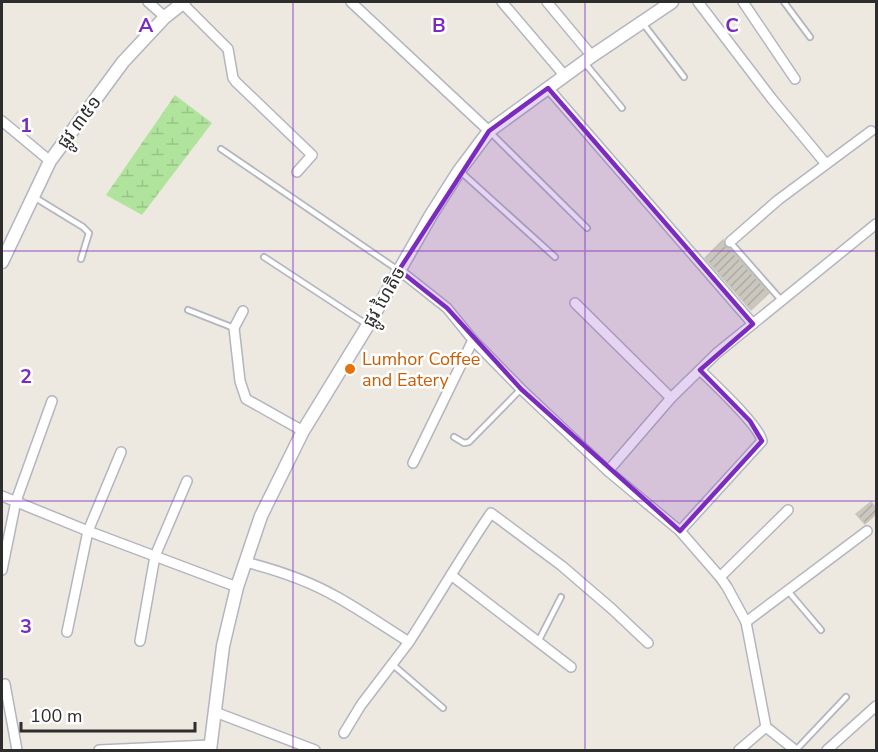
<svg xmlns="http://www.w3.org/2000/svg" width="878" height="752" viewBox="0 0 878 752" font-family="'Nunito Sans','Noto Sans Khmer',sans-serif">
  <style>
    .wetland { fill: url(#wetland-marsh) }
    .building { fill: url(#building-hatch); stroke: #cac5b9; stroke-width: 1.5 }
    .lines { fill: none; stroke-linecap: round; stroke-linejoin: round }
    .service-casing { stroke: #b3b5c0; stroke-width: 8 }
    .minor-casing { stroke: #b3b5c0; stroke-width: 12 }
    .tertiary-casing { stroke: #b3b5c0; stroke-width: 15 }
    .service { stroke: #fff; stroke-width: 4.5 }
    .minor { stroke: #fff; stroke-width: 9 }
    .tertiary { stroke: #fff; stroke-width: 12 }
    .marked { fill: #7b2cbf; fill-opacity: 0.2; stroke: #7b2cbf; stroke-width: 4.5; stroke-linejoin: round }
    .grid { fill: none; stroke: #7b2cbf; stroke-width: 1.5; stroke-opacity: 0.55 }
    .food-dot { fill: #e8710a; stroke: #fff; stroke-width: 2 }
    .labels { text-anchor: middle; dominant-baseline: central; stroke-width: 5; stroke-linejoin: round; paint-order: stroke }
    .street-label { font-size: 18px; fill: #2d2d2d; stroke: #fff }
    .food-label { font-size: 18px; fill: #c56008; stroke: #fff; text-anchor: start }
    .grid-label { font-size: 20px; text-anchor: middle; font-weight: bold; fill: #7b2cbf; stroke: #fff; stroke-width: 5; stroke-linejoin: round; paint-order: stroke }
  </style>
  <defs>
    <pattern id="wetland-marsh" width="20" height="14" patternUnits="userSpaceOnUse" patternTransform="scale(1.5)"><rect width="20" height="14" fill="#b0e49d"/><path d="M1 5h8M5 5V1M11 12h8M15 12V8" fill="none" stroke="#98c488"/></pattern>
    <pattern id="building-hatch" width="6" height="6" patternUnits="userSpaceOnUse" patternTransform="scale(1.5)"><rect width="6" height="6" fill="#cac7be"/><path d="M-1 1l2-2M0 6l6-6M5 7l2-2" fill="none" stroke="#aeaba4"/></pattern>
  </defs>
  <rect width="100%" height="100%" fill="#eee9e0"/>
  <polygon class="wetland" points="175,95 212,123 142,215 106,195"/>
  <g class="building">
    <polygon points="723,240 725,246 730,249 769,293 751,310 705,258"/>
    <polygon points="871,502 876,508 876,514 865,524 856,514"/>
  </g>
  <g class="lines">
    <defs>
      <g id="service">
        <polyline points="784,2 810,37"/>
        <polyline points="642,22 684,77"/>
        <polyline points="584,62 622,108"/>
        <polyline points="491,133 587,228"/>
        <polyline points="221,149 398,270"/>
        <polyline points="461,172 555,257"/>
        <polyline points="34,197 83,227 89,233 81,259"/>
        <polyline points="730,242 782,301"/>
        <polyline points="264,257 366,324"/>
        <polyline points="188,310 234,328"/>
        <polyline points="454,437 464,443 469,442 521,389"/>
        <polyline points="788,591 821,630"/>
        <polyline points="538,642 561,597"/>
        <polyline points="392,664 443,708"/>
        <polyline points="796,750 846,697"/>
      </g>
      <g id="minor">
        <polyline points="148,2 165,17"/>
        <polyline points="351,2 489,131"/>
        <polyline points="502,2 565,76"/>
        <polyline points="547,2 592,56"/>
        <polyline points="698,2 772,99 826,164"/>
        <polyline points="743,2 795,79"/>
        <polyline points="182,3 228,49 233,78 236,82 312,155 297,172"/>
        <polyline points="548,88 753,324"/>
        <polyline points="2,121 50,161"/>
        <polyline points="730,242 778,200 871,131"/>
        <polyline points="399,270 447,308 473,340 521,389 608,471 680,531 720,577 727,587 746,622 766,727 795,750"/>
        <polyline points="575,303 671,398"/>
        <polyline points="243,311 234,328 240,381 246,399 303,431"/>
        <polyline points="413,463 473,340"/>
        <polyline points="608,471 671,398 717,353 876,224"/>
        <polyline points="2,496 88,531 237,587"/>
        <path d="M680 531 762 441C759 425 714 384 700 370"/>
        <path d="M245 562C277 570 309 581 337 597 362 611 385 627 409 642L361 705 344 733"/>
        <polyline points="2,570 16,501 52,401"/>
        <polyline points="451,575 571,667"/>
        <polyline points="720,577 788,510"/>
        <polyline points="746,622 867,531"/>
        <polyline points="67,632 88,531 121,452"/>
        <polyline points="140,641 155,556 187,481"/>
        <path d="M409 642C437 599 462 555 491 513L562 566 612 609 648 643"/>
        <polyline points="5,684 17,750"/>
        <polyline points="215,712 315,750"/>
        <polyline points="99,750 210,745"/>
        <polyline points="739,750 766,727"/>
        <polyline points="827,750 876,706"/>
      </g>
      <g id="tertiary">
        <polyline points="2,262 50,161 123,62 165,17 184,2"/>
        <polyline points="210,750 223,646 237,587 261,516 303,431 368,325 431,215 459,171 489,131 592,56 672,2"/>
      </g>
    </defs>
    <use href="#service" class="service-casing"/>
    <use href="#minor" class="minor-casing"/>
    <use href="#tertiary" class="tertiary-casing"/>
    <use href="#service" class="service"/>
    <use href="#minor" class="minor"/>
    <use href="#tertiary" class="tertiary"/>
  </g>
  <path class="marked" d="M548 88 753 324 700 370 750 421 762 441 680 531 521 389 447 308 399 270 489 131Z"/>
  <path class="grid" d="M293 2V750M585 2V750M2 251H876M2 501H876"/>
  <circle class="food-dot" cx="350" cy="369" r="6"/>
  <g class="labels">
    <g class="street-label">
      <text transform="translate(79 122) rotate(-53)">ផ្លូវ ៣៥១</text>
      <text transform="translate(384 297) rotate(-60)">ផ្លូវ ហៃតិច</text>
    </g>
    <g class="food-label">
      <text x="362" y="359">Lumhor Coffee<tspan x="362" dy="21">and Eatery</tspan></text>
    </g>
  </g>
  <g class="grid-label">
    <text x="146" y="32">A</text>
    <text x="439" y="32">B</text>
    <text x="732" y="32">C</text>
    <text x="26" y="132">1</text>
    <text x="26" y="383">2</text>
    <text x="26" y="633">3</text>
  </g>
  <rect width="878" height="752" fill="none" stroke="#2d2d2d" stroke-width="6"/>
  <path d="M21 722v9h174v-9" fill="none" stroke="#2d2d2d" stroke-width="3"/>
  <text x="30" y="722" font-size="18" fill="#2d2d2d" stroke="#ffffff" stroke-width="4.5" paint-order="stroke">100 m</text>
</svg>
